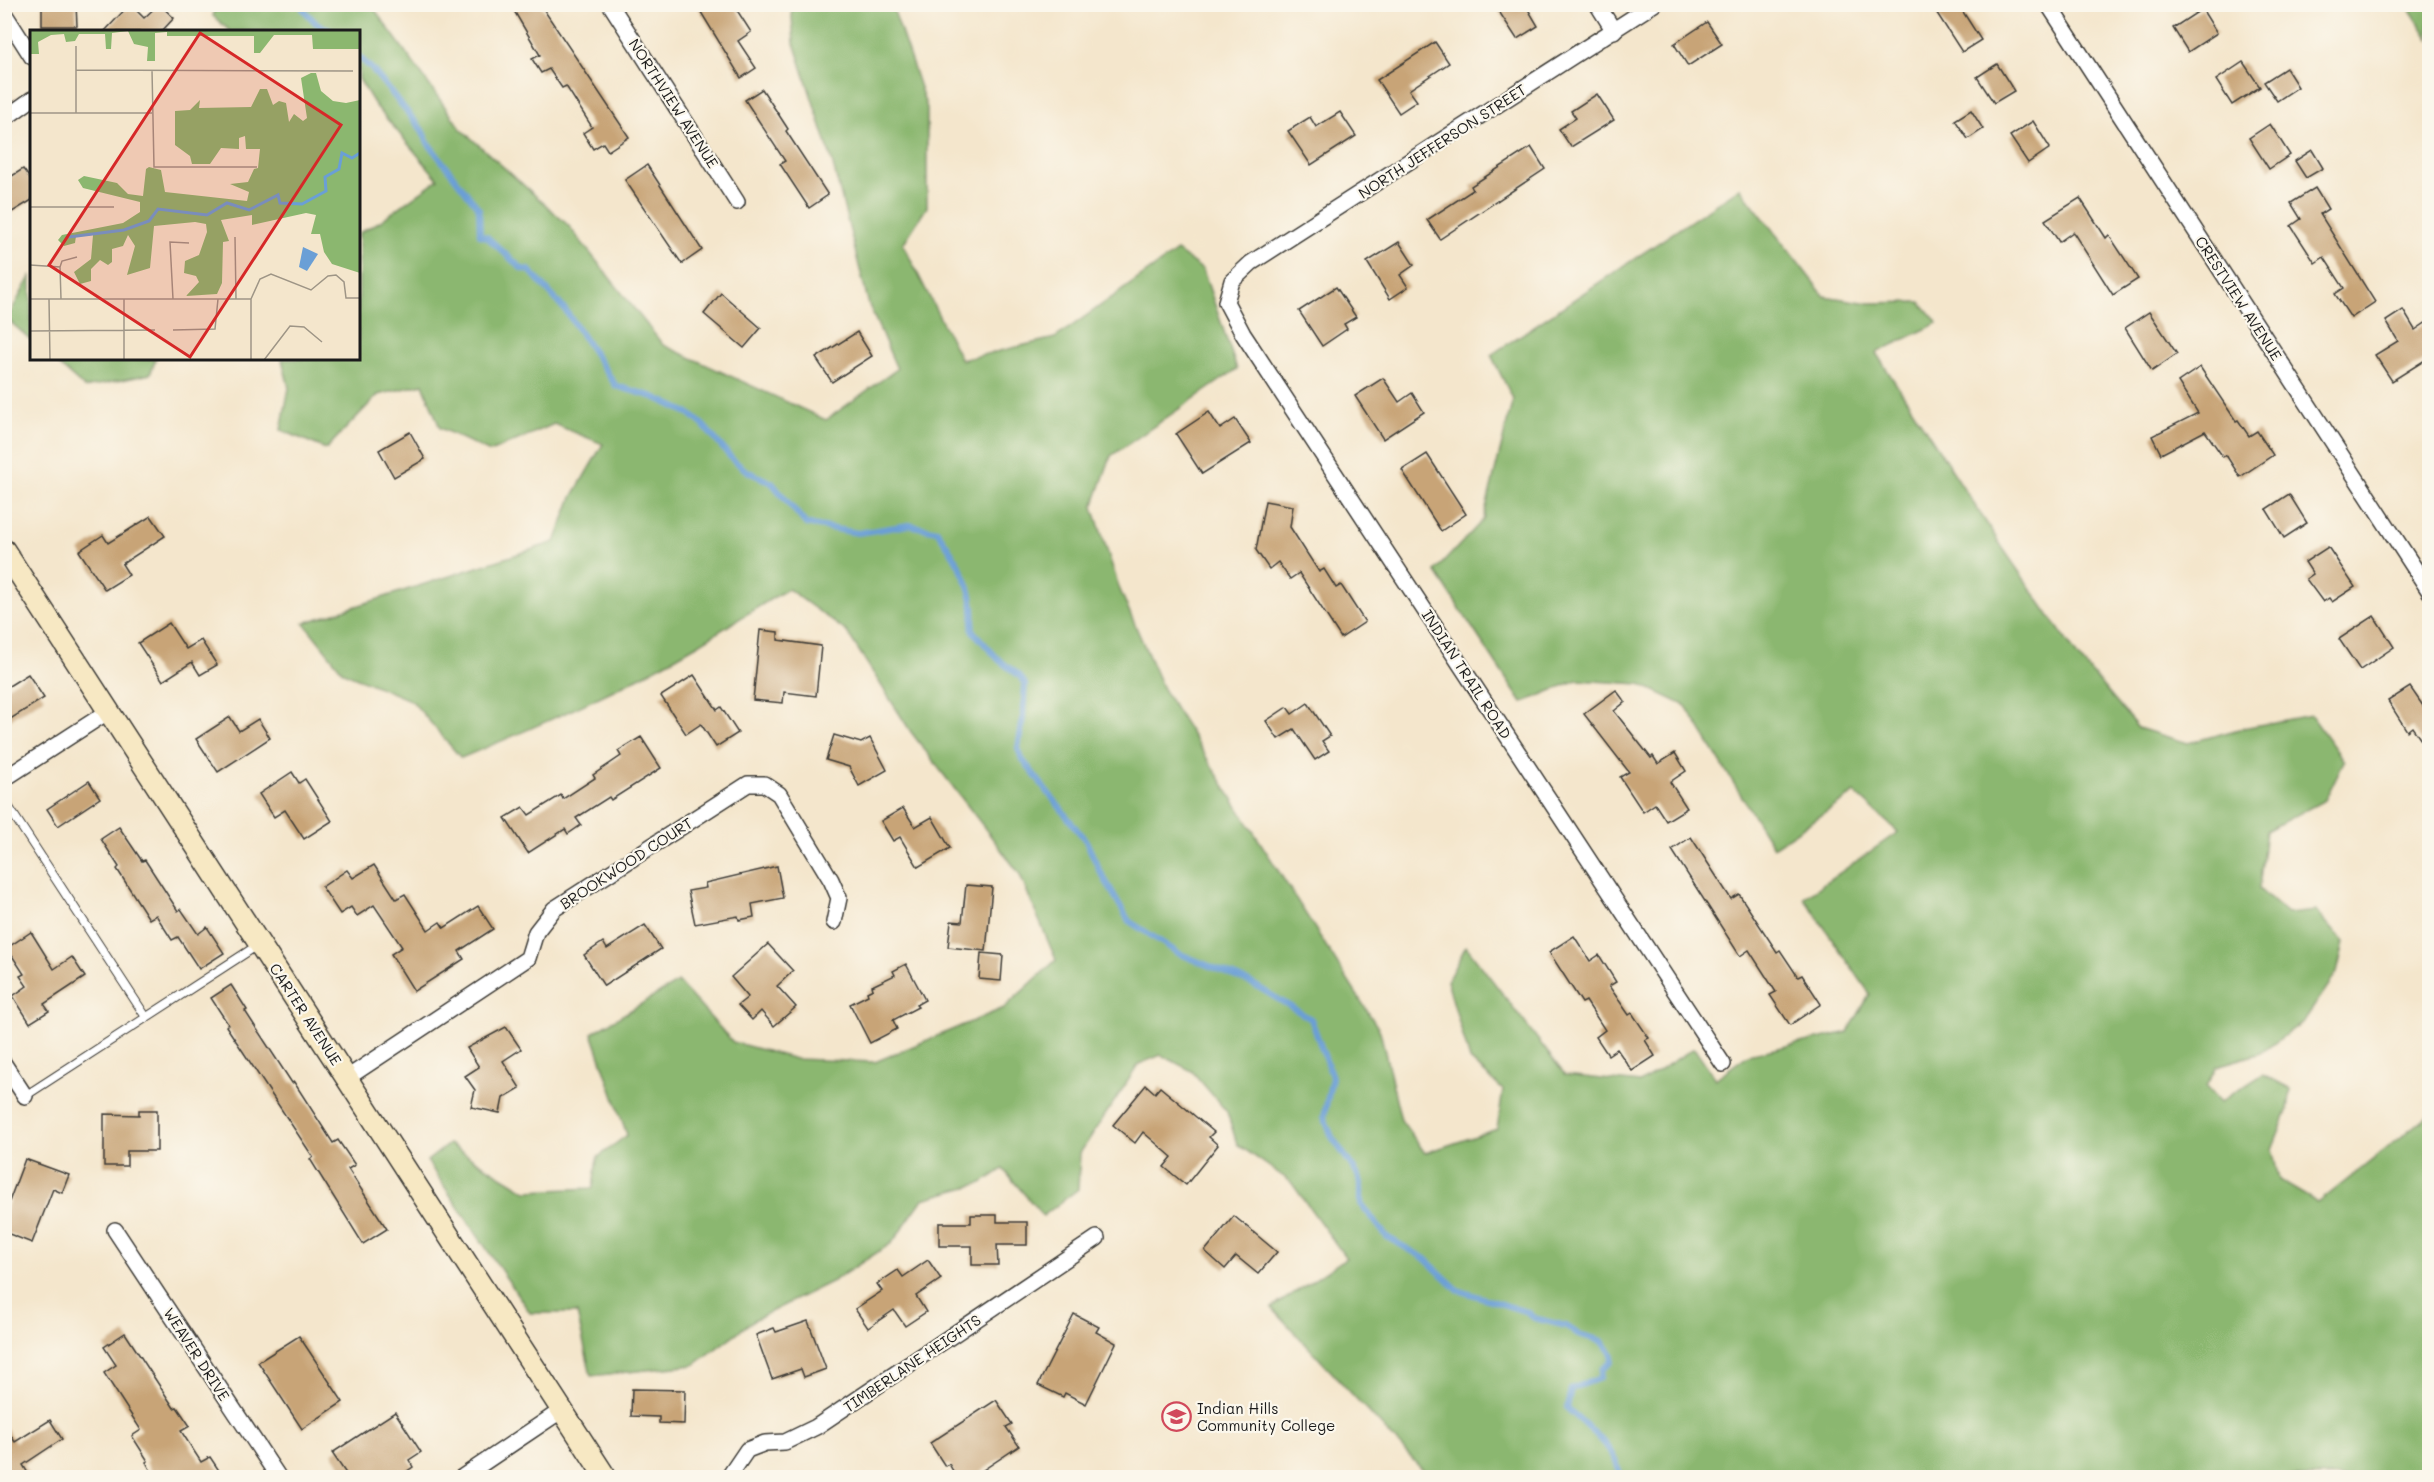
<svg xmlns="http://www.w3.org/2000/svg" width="2434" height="1482" viewBox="0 0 2434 1482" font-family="Mali,sans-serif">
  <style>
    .forest { fill: #8bb76f; stroke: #546a46; stroke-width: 1.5 }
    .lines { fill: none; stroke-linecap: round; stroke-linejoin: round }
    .stream { stroke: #6a9fd6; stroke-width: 6 }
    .building { fill: #c8a477 }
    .lane-casing { stroke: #3c3a36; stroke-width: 10 }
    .street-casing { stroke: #3c3a36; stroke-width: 18 }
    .secondary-casing { stroke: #3c3a36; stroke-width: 24 }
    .lane { stroke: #fff; stroke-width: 8 }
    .street { stroke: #fff; stroke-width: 15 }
    .secondary { stroke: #f7e8c3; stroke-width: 21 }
    .labels { text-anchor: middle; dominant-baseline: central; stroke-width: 4.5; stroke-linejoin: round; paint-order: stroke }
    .street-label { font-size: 15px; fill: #1c1c1c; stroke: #fbf7ec }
    .poi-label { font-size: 15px; fill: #1c1c1c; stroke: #fbf7ec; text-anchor: start }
    .inset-river { fill: none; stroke: #6a9fd6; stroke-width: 3 }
    .inset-road { fill: none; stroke: #9e9586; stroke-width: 1.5 }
    .view { fill: #d62828; fill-opacity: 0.15; stroke: #d62828; stroke-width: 3 }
    .inset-edge { fill: none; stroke: #1c1c1c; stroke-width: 3 }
  </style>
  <rect width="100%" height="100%" fill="#fbf7ec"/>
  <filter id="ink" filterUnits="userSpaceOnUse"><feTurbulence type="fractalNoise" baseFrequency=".0167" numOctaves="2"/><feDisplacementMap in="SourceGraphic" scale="12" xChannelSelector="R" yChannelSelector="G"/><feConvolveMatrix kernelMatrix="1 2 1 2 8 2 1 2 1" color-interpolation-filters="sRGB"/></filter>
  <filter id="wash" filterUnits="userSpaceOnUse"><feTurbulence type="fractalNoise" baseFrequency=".008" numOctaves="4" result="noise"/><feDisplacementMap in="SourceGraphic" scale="24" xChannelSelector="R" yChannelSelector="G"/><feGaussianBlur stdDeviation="1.35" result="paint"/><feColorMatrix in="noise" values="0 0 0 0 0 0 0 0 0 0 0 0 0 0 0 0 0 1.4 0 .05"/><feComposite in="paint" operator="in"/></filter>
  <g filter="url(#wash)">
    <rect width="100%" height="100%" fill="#f4e6cc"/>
    <g class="forest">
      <path d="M216 4H366L376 11 461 129 568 225 663 345 826 420 897 369 869 305 831 157 794 43 791 5H892L927 108V207L903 244 961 360 1055 338 1177 251 1203 270 1237 369 1111 456 1093 507 1120 590 1163 689 1380 1031 1401 1120 1425 1153 1497 1129 1503 1090 1470 1060 1447 981 1466 946 1565 1075 1640 1083 1694 1048 1715 1079 1748 1055 1848 1032 1870 994 1804 898 1898 832 1855 793 1773 847 1686 706 1640 684 1577 680 1522 703 1435 571 1483 520 1513 399 1491 355 1740 188 1824 296 1869 303 1920 302 1938 323 1876 353 2002 547 2078 657 2138 728 2188 743 2243 728 2311 715 2344 761 2325 800 2266 831 2259 889 2287 914 2316 911 2344 942 2337 973 2304 1021 2261 1053 2217 1066 2206 1086 2220 1102 2263 1074 2291 1089 2288 1109 2272 1149 2279 1180 2318 1203 2429 1115V1477H1429L1272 1308 1346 1258 1291 1182 1237 1144 1227 1112 1192 1071 1161 1055 1139 1064 1080 1153 1078 1189 1043 1216 1003 1169 982 1183 923 1199 892 1243 833 1281 754 1320 694 1365 591 1376 577 1313H530L427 1161 449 1144 526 1191 593 1188 597 1158 627 1135 592 1033 678 982 733 1042 796 1059 875 1062 1004 1008 1056 960 1019 873 911 732 847 632 788 589C758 606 729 626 699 644 623 689 543 724 461 758L412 701 343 672 304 623 555 542 572 497 603 444 554 424 490 452 440 428 423 384 378 395 326 449 281 430 289 388 282 359 358 358 359 233 379 222 438 179 375 105 359 79 358 32 230 31 213 16Z"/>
      <polygon points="2407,5 2429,5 2429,39"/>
      <polygon points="31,275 31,340 7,319"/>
      <polygon points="52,359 156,359 150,374 85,388"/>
    </g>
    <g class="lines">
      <g class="stream">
        <polyline points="303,9 316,23 333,32"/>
        <path d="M358 56 372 69 422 130 428 143 479 209 480 235 487 237 522 269 529 270 533 274 566 311 616 386 654 397 690 414 703 425 733 460 747 471 772 483 806 524 858 533 909 525 937 531C958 560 979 593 972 630L999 660 1020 676 1025 684 1023 718 1018 748 1022 759 1086 841 1100 871 1129 921 1178 953 1253 984 1311 1019 1332 1077 1324 1117 1332 1137 1358 1175 1361 1188V1204L1387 1237 1424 1258 1458 1290 1527 1312 1534 1318 1566 1326 1578 1334 1602 1341 1612 1354 1611 1362 1602 1369 1600 1378 1571 1389 1567 1408C1590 1430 1614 1444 1621 1478"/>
      </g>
    </g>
    <g id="blocks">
      <g class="building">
        <polygon points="42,4 76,4 77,26 42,26"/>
        <polygon points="130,4 144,18 159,4 174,18 161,32 104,32"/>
        <polygon points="510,4 540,4 629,137 608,151 603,143 593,149 583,133 592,127 566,86 562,88 549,69 541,73 532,59 540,55"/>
        <polygon points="696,4 733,4 751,32 738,41 756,68 741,78"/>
        <polygon points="1494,4 1525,4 1538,26 1517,39"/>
        <polygon points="1931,4 1958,4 1981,40 1962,52"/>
        <polygon points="2202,9 2217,33 2188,52 2173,28"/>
        <polygon points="1707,22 1722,44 1688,66 1674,44"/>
        <polygon points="1435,42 1449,63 1409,90 1417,101 1399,113 1377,80"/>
        <polygon points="2243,62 2260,87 2232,105 2216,80"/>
        <polygon points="1997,64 2014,91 1994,103 1977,77"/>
        <polygon points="2286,68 2298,87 2277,101 2264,82"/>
        <polygon points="762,89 788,129 786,131 828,195 809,208 780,164 785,161 745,100"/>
        <polygon points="1597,94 1614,120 1571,147 1559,129 1576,118 1571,111"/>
        <polygon points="1971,110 1983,129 1968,139 1955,120"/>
        <polygon points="1340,112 1356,136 1311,165 1288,131 1310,117 1316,127"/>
        <polygon points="2033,121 2050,148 2028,163 2010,136"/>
        <polygon points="2270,124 2290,155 2269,169 2249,138"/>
        <polygon points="1531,147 1545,169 1440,239 1427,220 1473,190 1471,186"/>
        <polygon points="2312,150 2323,168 2306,178 2295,161"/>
        <polygon points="647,165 702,250 682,264 625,180"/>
        <polygon points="23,169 32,181 32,200 4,217 4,181"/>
        <polygon points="2315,188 2328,209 2320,214 2375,302 2351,318 2335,294 2344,288 2324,257 2315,263 2291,226 2301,219 2291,203"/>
        <polygon points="2080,198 2106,238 2109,235 2138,279 2113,295 2073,232 2059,242 2045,220"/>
        <polygon points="1399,242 1414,265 1400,275 1408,287 1390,299 1367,262"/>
        <polygon points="1336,287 1356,317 1344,324 1347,329 1322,346 1299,311"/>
        <polygon points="721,293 761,328 744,348 704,314"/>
        <polygon points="2403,310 2415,330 2430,320 2430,357 2392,381 2375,355 2398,341 2386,321"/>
        <polygon points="2149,312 2177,354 2152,371 2125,328"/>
        <polygon points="857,332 872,356 832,382 816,358"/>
        <polygon points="2200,367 2236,421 2238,420 2249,436 2257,431 2273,455 2240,477 2226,455 2223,457 2205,431 2161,454 2152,436 2198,413 2178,382"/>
        <polygon points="1383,378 1399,402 1412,393 1424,412 1383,439 1355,396"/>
        <polygon points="1209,412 1220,429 1235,419 1251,443 1202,474 1176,434"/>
        <polygon points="410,432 425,459 394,477 379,450"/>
        <polygon points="1427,454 1466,514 1441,531 1402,470"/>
        <polygon points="2289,494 2307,523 2284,538 2266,509"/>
        <polygon points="1265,501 1293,506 1290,527 1319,572 1324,569 1336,588 1341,585 1365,622 1341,638 1299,573 1290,579 1278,562 1269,569 1256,550"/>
        <polygon points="151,516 165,536 122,564 129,575 105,590 79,551 103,535 108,543"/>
        <polygon points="2328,547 2355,587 2332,602 2329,598 2323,602 2306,579 2313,574 2305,562"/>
        <polygon points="2374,616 2394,647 2360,670 2339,639"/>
        <polygon points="169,623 186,649 201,640 217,665 200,675 192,662 163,681 138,643"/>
        <polygon points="760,630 778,632 778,640 821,646 816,696 784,692 783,703 753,700"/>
        <polygon points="28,674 44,698 4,723 4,689"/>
        <polygon points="694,675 717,710 721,707 738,733 716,747 701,724 686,734 661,696"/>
        <polygon points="2410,687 2430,716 2430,753 2412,727 2407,731 2388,701"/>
        <polygon points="1616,690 1625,702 1614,711 1651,758 1653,756 1658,764 1675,753 1686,771 1670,782 1687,808 1666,821 1655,804 1643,812 1620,777 1629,772 1584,714"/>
        <polygon points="1308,703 1330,736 1322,741 1329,751 1315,760 1294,729 1278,739 1266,721 1287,707 1292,714"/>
        <polygon points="230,717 239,731 258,719 270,738 218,772 196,739"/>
        <polygon points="834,735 861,743 870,738 887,770 859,786 849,767 826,760"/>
        <polygon points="641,737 661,768 611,800 609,797 576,818 581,825 568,834 565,829 528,853 505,818 523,807 529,815 561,795 563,799 595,778 593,775 621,756 618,751"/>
        <polygon points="292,772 299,783 305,779 332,821 304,839 285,810 274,817 259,794"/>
        <polygon points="89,781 100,798 58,826 47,809"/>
        <polygon points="903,808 915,827 932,817 950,848 918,867 900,837 893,841 881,821"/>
        <polygon points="119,827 142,861 145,860 178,911 181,909 198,934 207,927 224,953 199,969 178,937 172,940 156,915 149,919 117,869 119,867 101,839"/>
        <polygon points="1691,837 1731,899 1739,894 1777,952 1780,950 1798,977 1802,975 1821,1004 1790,1025 1770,995 1776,992 1749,950 1740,956 1672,850"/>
        <polygon points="374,865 396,899 405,894 428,930 440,922 444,928 478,906 493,929 459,951 464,959 414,991 391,954 402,947 374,905 357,916 351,907 340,914 322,887 347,870 353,878"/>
        <polygon points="777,866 783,898 752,904 754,917 739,920 738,916 695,924 688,891 706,888 705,883"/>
        <polygon points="966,885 992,887 986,951 948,947 951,921 962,922"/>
        <polygon points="645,925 661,949 604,986 584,955 603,942 607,949"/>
        <polygon points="31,932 54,969 72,957 85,977 44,1004 49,1011 30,1023 13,996 27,986 20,976 24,974 7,948"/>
        <polygon points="1574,936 1590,961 1599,955 1616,982 1609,986 1629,1015 1632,1013 1649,1038 1645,1040 1655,1056 1632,1071 1617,1049 1608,1055 1596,1037 1605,1030 1586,1001 1582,1003 1549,952"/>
        <polygon points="768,944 793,971 777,986 796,1007 774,1026 761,1011 752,1020 738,1005 748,997 731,977"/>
        <polygon points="981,953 1003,955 1001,981 979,979"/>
        <polygon points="906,964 925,1000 916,1005 918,1007 893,1020 897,1029 870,1043 850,1004 868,995 867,992 873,989 872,986 895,975 893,971"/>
        <polygon points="231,985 247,1010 245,1011 292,1083 294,1082 333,1143 338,1140 355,1165 348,1169 387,1229 363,1244 310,1159 313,1157 226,1026 228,1024 211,998"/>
        <polygon points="506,1027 521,1049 503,1061 520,1088 503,1098 500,1113 471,1107 475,1090 465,1076 479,1067 467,1048"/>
        <polygon points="1146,1085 1155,1093 1160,1087 1214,1132 1209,1137 1218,1145 1186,1185 1164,1167 1172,1157 1143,1132 1135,1143 1113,1125"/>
        <polygon points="139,1110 157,1110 157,1151 127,1151 127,1166 104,1166 104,1114 139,1115"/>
        <polygon points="25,1159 69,1175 62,1193 53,1189 32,1243 4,1232 4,1215"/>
        <polygon points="971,1215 997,1215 997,1222 1027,1222 1027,1245 997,1245 998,1265 972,1265 972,1246 939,1246 939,1223 971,1223"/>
        <polygon points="1234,1216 1277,1252 1258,1274 1236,1256 1225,1269 1205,1251"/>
        <polygon points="928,1260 941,1279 916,1296 926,1312 905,1326 894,1310 868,1328 855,1309 882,1291 877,1284 898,1270 903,1277"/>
        <polygon points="1074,1314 1099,1327 1096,1332 1116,1343 1086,1404 1065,1393 1063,1397 1038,1385"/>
        <polygon points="808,1321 826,1369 804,1377 801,1369 772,1379 756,1335 774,1328 776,1332"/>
        <polygon points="125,1333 174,1408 177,1407 190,1426 181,1431 201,1462 210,1457 224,1478 155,1478 146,1462 148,1461 132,1436 141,1430 104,1373 116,1365 104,1347"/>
        <polygon points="299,1336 343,1402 302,1429 258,1362"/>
        <polygon points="632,1389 685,1390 684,1424 659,1423 659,1417 631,1416"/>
        <polygon points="996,1400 1012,1424 1006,1427 1019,1446 971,1478 957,1478 949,1464 945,1466 930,1443"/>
        <polygon points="395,1412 421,1452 409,1460 413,1467 397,1478 349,1478 332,1453"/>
        <polygon points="50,1420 62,1439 23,1465 31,1478 4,1478 4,1425 15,1442"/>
      </g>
    </g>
  </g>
  <g filter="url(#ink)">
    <use href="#blocks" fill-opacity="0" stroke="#3c3a36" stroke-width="1.5"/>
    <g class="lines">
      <defs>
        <g id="lane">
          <polyline points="4,800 146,1017"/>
          <polyline points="25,1096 258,945"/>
        </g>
        <g id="street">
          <polyline points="610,4 737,202"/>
          <polyline points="1597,4 1614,31"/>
          <polyline points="1654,4 1251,263 1232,281 1226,302 1243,334 1723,1064"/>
          <polyline points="2048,4 2430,592"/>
          <polyline points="4,13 32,57"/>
          <polyline points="4,119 32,99"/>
          <polyline points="4,779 109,711"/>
          <polyline points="4,1064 25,1096"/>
          <polyline points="347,1078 528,958 536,932 554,909 748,784 764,784 779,794 831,880 839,898 834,922"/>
          <polyline points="115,1230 279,1478"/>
          <polyline points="461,1478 562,1410"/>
          <polyline points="728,1478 747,1450 765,1443 785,1442 816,1427 1097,1238"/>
        </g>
        <polyline id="secondary" points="4,550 606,1478"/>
      </defs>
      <use href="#lane" class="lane-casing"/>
      <use href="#street" class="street-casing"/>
      <use href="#secondary" class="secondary-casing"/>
      <use href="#lane" class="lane"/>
      <use href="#street" class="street"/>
      <use href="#secondary" class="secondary"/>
    </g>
  </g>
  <defs>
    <symbol id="university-ring" viewBox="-11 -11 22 22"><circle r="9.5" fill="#fbf7ec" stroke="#d1495b" stroke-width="1.5"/><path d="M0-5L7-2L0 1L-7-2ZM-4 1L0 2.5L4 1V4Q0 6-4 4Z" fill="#d1495b"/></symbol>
  </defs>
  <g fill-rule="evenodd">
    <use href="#university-ring" x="1160" y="1400" width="33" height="33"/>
  </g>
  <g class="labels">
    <g class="street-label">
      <text transform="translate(674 103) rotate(57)">NORTHVIEW AVENUE</text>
      <text transform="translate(1442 141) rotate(-33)">NORTH JEFFERSON STREET</text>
      <text transform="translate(2239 298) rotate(57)">CRESTVIEW AVENUE</text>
      <text transform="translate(1467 674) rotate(57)">INDIAN TRAIL ROAD</text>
      <text transform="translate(626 863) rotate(-33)">BROOKWOOD COURT</text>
      <text transform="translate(306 1014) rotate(57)">CARTER AVENUE</text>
      <text transform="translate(197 1354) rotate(57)">WEAVER DRIVE</text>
      <text transform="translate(912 1363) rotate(-34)">TIMBERLANE HEIGHTS</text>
    </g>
    <g class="poi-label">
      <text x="1197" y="1408">Indian Hills<tspan x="1197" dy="17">Community College</tspan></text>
    </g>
  </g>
  <g transform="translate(30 30)">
    <rect width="330" height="330" fill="#f4e6cc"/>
    <path d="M0 0H330V19H283L282 5H244L230 23H224V6H137V2L125 3V31H117L118 17 104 14 98 1 82 3 81 19H76L75 4H49L45 11 36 12 34 4 21 5 8 12 9 24H0ZM281 43H286L291 61 303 71 316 73 330 70V243L302 234 294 222 290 204H281L286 185 276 183 222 195V185L191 190 199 211 193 212 192 253 187 264 156 266 169 252 166 246 154 243 155 231 169 225 177 202 176 194 165 192 124 196 120 238 97 245 105 216 98 205 93 216 82 219V232L78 235 70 230 61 239V251L50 254 44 242 61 229 63 205 46 206 45 213 34 216 28 210 32 205 93 193 110 182V172L53 158 48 150 54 146 73 150 87 153 98 164 113 166 116 139 119 137 131 140 135 162 217 171 219 162 200 154 218 152 224 139 228 138 230 119H216L215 106 209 108V119L191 118 180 134H162L160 126 145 115V81L160 80 170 70 169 78 221 77 230 59H237L243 75 249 71 256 73 259 92 264 84 273 91 277 88 271 48Z" fill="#8bb76f"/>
    <path d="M273 217 288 224 277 241 269 237Z" fill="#6a9fd6"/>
    <path class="inset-river" d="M39 207 94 200 119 191 128 179 177 185 197 173 219 180 248 165 250 173 272 174 296 161 295 147 309 139 312 123 322 128 330 123"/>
    <path class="inset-road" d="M46 40 323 41M122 40 124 137H227M0 83H122M46 83V16M0 177H84M205 207 206 269M0 235 30 237 31 269M30 237 32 231 47 227M0 269H221M19 269 20 330M94 269V330M143 269 140 212 159 213M221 269 230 249 241 244 281 260 298 246 306 245 314 252 316 268H330M221 269V330M143 300 185 299 188 269M0 301 125 300M234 330 260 296 274 297 292 312"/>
    <path class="view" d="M170 3 311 95 160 327 19 235Z"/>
    <rect width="330" height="330" class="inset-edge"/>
  </g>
  <rect width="2434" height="1482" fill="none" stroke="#fbf7ec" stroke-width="24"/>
</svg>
